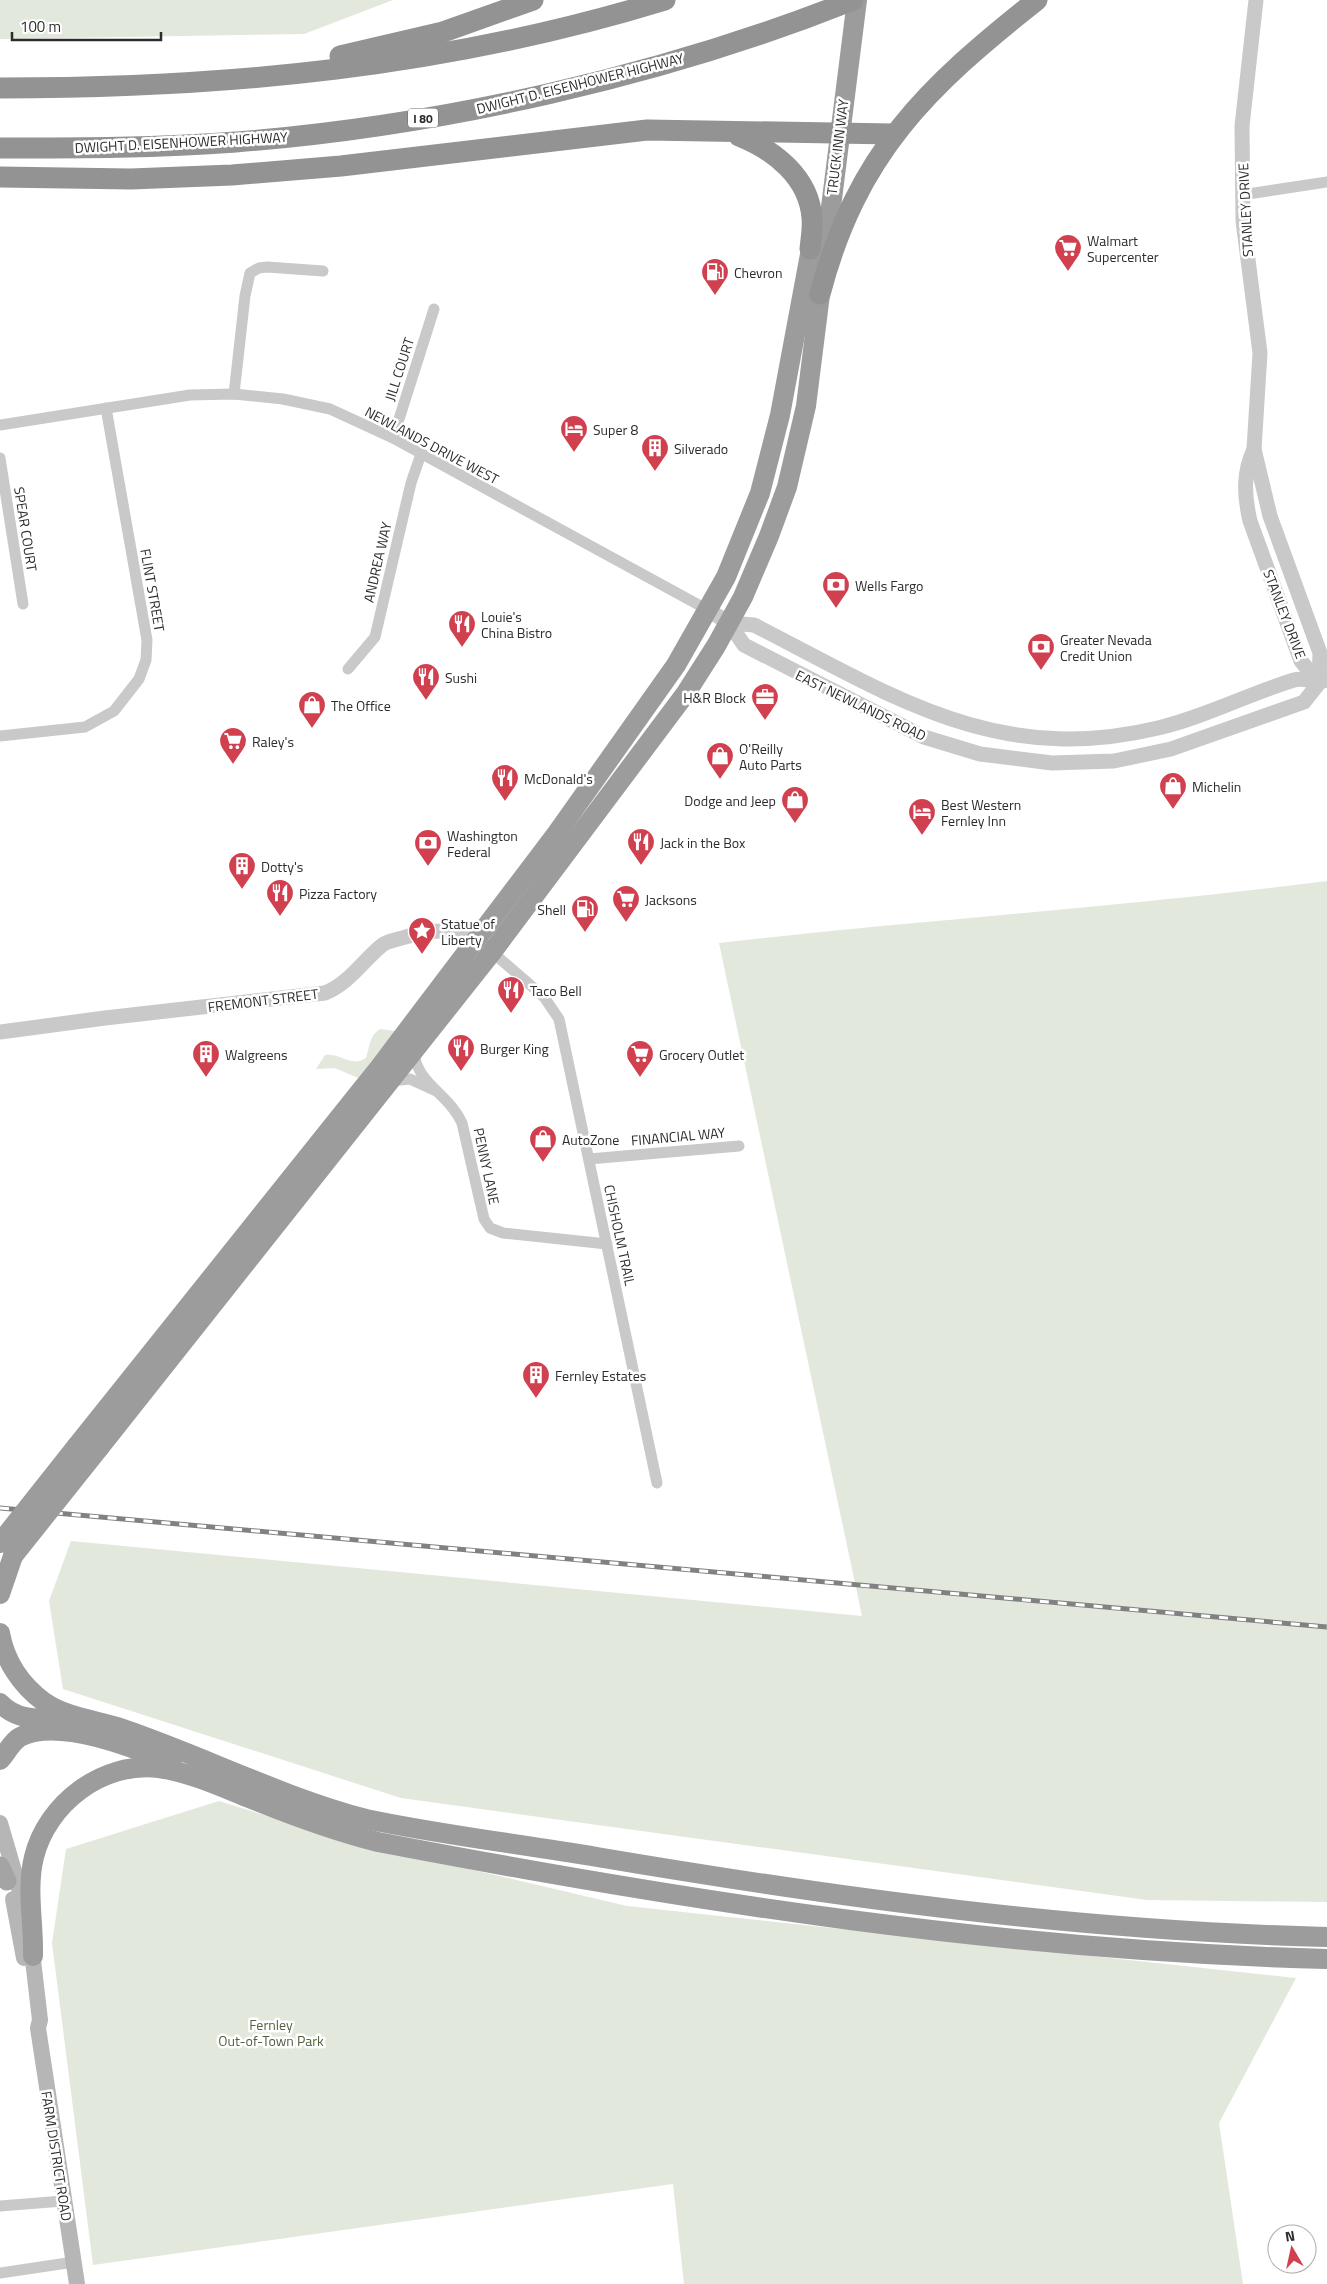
<svg xmlns="http://www.w3.org/2000/svg" width="1327" height="2284" viewBox="0 0 1327 2284" font-family="'Titillium Web',sans-serif">
  <style>
    .green { fill: #e2e8db }
    .lines { fill: none; stroke-linecap: round; stroke-linejoin: round }
    .minor { stroke: #c9c9c9; stroke-width: 11 }
    .tertiary { stroke: #c9c9c9; stroke-width: 15 }
    .secondary { stroke: #b6b6b6; stroke-width: 16 }
    .primary { stroke: #a4a4a4; stroke-width: 19 }
    .trunk { stroke: #9c9c9c; stroke-width: 20 }
    .motorway { stroke: #939393; stroke-width: 21 }
    .rail-casing { stroke: #818181; stroke-width: 5 }
    .rail { stroke: #fff; stroke-width: 3; stroke-dasharray: 9; stroke-linecap: butt }
    .trunk-bridge { stroke: #9c9c9c; stroke-width: 20 }
    .labels { text-anchor: middle; dominant-baseline: central; stroke-width: 5; stroke-linejoin: round; paint-order: stroke }
    .shield { fill: #fff; stroke: #6b6b6b; stroke-width: 1 }
    .shield-label { font-size: 12px; font-weight: bold; fill: #2c2c2c }
    .street-label { font-size: 14px; fill: #2c2c2c; stroke: #fff }
    .poi-label { font-size: 14px; fill: #2c2c2c; stroke: #fff; text-anchor: start }
    .park-label { font-size: 14px; fill: #50623f; stroke: #fff }
  </style>
  <rect width="100%" height="100%" fill="#fff"/>
  <g class="green">
    <polygon points="0,0 393,0 304,34 0,39"/>
    <path d="M1327 881V1902L1147 1900 401 1798 63 1689 49 1601 71 1541 862 1616 719 943C921 920 1125 907 1327 881Z"/>
    <path d="M380 1029 395 1031 358 1078 335 1068 316 1069 325 1055C341 1053 351 1068 366 1058 370 1046 369 1036 380 1029Z"/>
    <polygon points="219,1801 341,1839 627,1906 1296,1978 1219,2123 1243,2284 684,2284 673,2184 93,2265 52,1943 66,1849"/>
  </g>
  <g class="lines">
    <g class="minor">
      <polyline points="1241,195 1327,182"/>
      <polyline points="234,394 245,296 250,273 259,268 267,267 323,271"/>
      <polyline points="0,425 190,395 234,394 283,399 330,409 393,438 708,610"/>
      <polyline points="393,438 434,309"/>
      <polyline points="0,458 23,604"/>
      <polyline points="348,669 375,637 411,483 421,454"/>
      <polyline points="0,736 85,727 114,711 139,679 146,660 147,640 106,408"/>
      <polyline points="492,952 544,997 559,1019 657,1483"/>
      <path d="M414 1052C416 1083 450 1095 462 1123L484 1219 490 1228 503 1233 607 1244"/>
      <polyline points="391,1081 410,1079 434,1090"/>
      <polyline points="589,1159 739,1146"/>
      <polyline points="0,2206 63,2201"/>
      <polyline points="0,2273 74,2262"/>
    </g>
    <g class="tertiary">
      <polyline points="1256,0 1242,126 1243,221 1260,353 1254,449 1270,516 1320,653 1319,683"/>
      <path d="M1254 449C1243 473 1244 495 1250 521L1301 661 1319 683"/>
      <path d="M708 610 729 623 754 625C891 695 996 767 1158 728 1205 717 1248 694 1294 680 1305 677 1315 684 1327 680"/>
      <polyline points="729,623 744,645 924,737 980,754 1052,763 1114,761 1171,749 1304,702 1319,683"/>
      <path d="M0 1032 105 1018 325 993C349 983 362 962 381 946 386 941 396 940 402 938 431 929 457 926 483 945"/>
    </g>
    <g class="secondary">
      <polyline points="0,1823 26,1912"/>
      <polyline points="13,1899 24,1958"/>
      <polyline points="31,1943 40,2020 38,2028 77,2284"/>
    </g>
    <polyline class="primary" points="0,1866 7,1881"/>
    <g class="trunk">
      <polyline points="76,1447 379,1068 557,833 676,665 726,577 760,493 780,415 814,233"/>
      <polyline points="99,1448 492,952 686,693 716,646 743,597 769,536 787,487 806,406 857,0"/>
      <polyline points="0,1594 13,1556"/>
      <path d="M0 1633C5 1661 21 1685 44 1702 67 1718 97 1720 123 1729 205 1757 282 1797 366 1819 442 1835 520 1844 597 1857 839 1898 1081 1931 1327 1937"/>
      <path d="M0 1703C17 1721 40 1719 63 1720"/>
      <path d="M0 1760C7 1753 11 1742 20 1737 58 1717 136 1748 172 1764"/>
      <path d="M33 1956C34 1924 26 1889 34 1857 47 1804 102 1761 159 1768 191 1773 219 1786 249 1798 291 1815 333 1831 378 1842 691 1902 1008 1951 1327 1959"/>
    </g>
    <g class="motorway">
      <polyline points="340,56 443,32 533,0"/>
      <path d="M0 88C227 88 447 67 665 0"/>
      <path d="M739 136C774 150 809 177 812 218 813 228 811 239 810 249"/>
      <path d="M0 148C79 148 158 148 236 142 440 126 663 76 853 0"/>
      <polyline points="0,177 131,179 232,175 341,166 647,130 893,134"/>
      <path d="M820 294C857 153 927 87 1037 0"/>
    </g>
    <defs>
      <polyline id="rail" points="0,1508 1327,1627"/>
    </defs>
    <use href="#rail" class="rail-casing"/>
    <use href="#rail" class="rail"/>
    <g class="trunk-bridge">
      <polyline points="0,1543 76,1447"/>
      <polyline points="13,1556 99,1448"/>
    </g>
  </g>
  <defs>
    <symbol id="supermarket-pin" viewBox="-11 -11 22 30"><path d="M0 17L-7.5 6A9.5 9.5 0 1 1 7.5 6Z" fill="#d1404f" stroke="#fff"/><path d="M-6-5.5h2.5l.6 2H6L4.5 2H-2.5L-4.4-4H-6ZM-1.5 3.2a1.3 1.3 0 1 0 .1 0ZM3 3.2a1.3 1.3 0 1 0 .1 0Z" fill="#fff"/></symbol>
    <symbol id="fuel-pin" viewBox="-11 -11 22 30"><path d="M0 17L-7.5 6A9.5 9.5 0 1 1 7.5 6Z" fill="#d1404f" stroke="#fff"/><path d="M-5.5-6h7V0h2V4h1.3V-2.5L3-4.5l.8-.8L6-3V5H2.5V1h-1V6h-7ZM-4.2-4.7v3.2H.2V-4.7Z" fill="#fff"/></symbol>
    <symbol id="hotel-pin" viewBox="-11 -11 22 30"><path d="M0 17L-7.5 6A9.5 9.5 0 1 1 7.5 6Z" fill="#d1404f" stroke="#fff"/><path d="M-6-4.5h1.5V1H6V5H4.5V3h-9V5H-6ZM-4 0a1.8 1.8 0 1 1 3.6 0ZM.5 0V-2.5h3Q6-2.5 6 0Z" fill="#fff"/></symbol>
    <symbol id="building-pin" viewBox="-11 -11 22 30"><path d="M0 17L-7.5 6A9.5 9.5 0 1 1 7.5 6Z" fill="#d1404f" stroke="#fff"/><path d="M-4-6H4V6H1V3H-1V6H-4ZM-2.5-4.3h1.7v1.8h-1.7ZM.8-4.3h1.7v1.8H.8ZM-2.5-1h1.7V.8h-1.7ZM.8-1h1.7V.8H.8Z" fill="#fff"/></symbol>
    <symbol id="bank-pin" viewBox="-11 -11 22 30"><path d="M0 17L-7.5 6A9.5 9.5 0 1 1 7.5 6Z" fill="#d1404f" stroke="#fff"/><path d="M-6-4H6V4H-6ZM0-2.3a2.3 2.3 0 1 0 0 4.6a2.3 2.3 0 1 0 0-4.6Z" fill="#fff"/></symbol>
    <symbol id="restaurant-pin" viewBox="-11 -11 22 30"><path d="M0 17L-7.5 6A9.5 9.5 0 1 1 7.5 6Z" fill="#d1404f" stroke="#fff"/><path d="M-5-6h1v4h1v-4h1v4h1v-4h1v5L-1.5 .5V6h-2V.5L-5-1ZM5-6V6H3V1.5H1.5Q1.5-4 5-6Z" fill="#fff"/></symbol>
    <symbol id="office-pin" viewBox="-11 -11 22 30"><path d="M0 17L-7.5 6A9.5 9.5 0 1 1 7.5 6Z" fill="#d1404f" stroke="#fff"/><path d="M-6-3h4V-5.5h4V-3h4V5H-6ZM-1-4.5V-3h2v-1.5ZM-6 0V1H6V0Z" fill="#fff"/></symbol>
    <symbol id="shop-pin" viewBox="-11 -11 22 30"><path d="M0 17L-7.5 6A9.5 9.5 0 1 1 7.5 6Z" fill="#d1404f" stroke="#fff"/><path d="M-5-2.5h2.3a2.7 3.5 0 0 1 5.4 0H5L5.5 6h-11ZM-1.5-2.5h3a1.5 2.3 0 0 0-3 0Z" fill="#fff"/></symbol>
    <symbol id="sight-pin" viewBox="-11 -11 22 30"><path d="M0 17L-7.5 6A9.5 9.5 0 1 1 7.5 6Z" fill="#d1404f" stroke="#fff"/><path d="M0-6L1.8-2.2L6-1.7L2.9 1.2L3.7 5.4L0 3.3L-3.7 5.4L-2.9 1.2L-6-1.7L-1.8-2.2Z" fill="#fff"/></symbol>
  </defs>
  <g fill-rule="evenodd">
    <use href="#supermarket-pin" x="1052" y="232" width="32" height="43"/>
    <use href="#fuel-pin" x="699" y="256" width="32" height="43"/>
    <use href="#hotel-pin" x="558" y="413" width="32" height="43"/>
    <use href="#building-pin" x="639" y="432" width="32" height="43"/>
    <use href="#bank-pin" x="820" y="569" width="32" height="43"/>
    <use href="#restaurant-pin" x="446" y="608" width="32" height="43"/>
    <use href="#bank-pin" x="1025" y="631" width="32" height="43"/>
    <use href="#restaurant-pin" x="410" y="661" width="32" height="43"/>
    <use href="#office-pin" x="749" y="681" width="32" height="43"/>
    <use href="#shop-pin" x="296" y="689" width="32" height="43"/>
    <use href="#supermarket-pin" x="217" y="725" width="32" height="43"/>
    <use href="#shop-pin" x="704" y="740" width="32" height="43"/>
    <use href="#restaurant-pin" x="489" y="762" width="32" height="43"/>
    <use href="#shop-pin" x="1157" y="770" width="32" height="43"/>
    <use href="#shop-pin" x="779" y="784" width="32" height="43"/>
    <use href="#hotel-pin" x="906" y="796" width="32" height="43"/>
    <use href="#restaurant-pin" x="625" y="826" width="32" height="43"/>
    <use href="#bank-pin" x="412" y="827" width="32" height="43"/>
    <use href="#building-pin" x="226" y="850" width="32" height="43"/>
    <use href="#restaurant-pin" x="264" y="877" width="32" height="43"/>
    <use href="#supermarket-pin" x="610" y="883" width="32" height="43"/>
    <use href="#fuel-pin" x="569" y="893" width="32" height="43"/>
    <use href="#sight-pin" x="406" y="915" width="32" height="43"/>
    <use href="#restaurant-pin" x="495" y="974" width="32" height="43"/>
    <use href="#restaurant-pin" x="445" y="1032" width="32" height="43"/>
    <use href="#building-pin" x="190" y="1038" width="32" height="43"/>
    <use href="#supermarket-pin" x="624" y="1038" width="32" height="43"/>
    <use href="#shop-pin" x="527" y="1123" width="32" height="43"/>
    <use href="#building-pin" x="520" y="1359" width="32" height="43"/>
  </g>
  <g class="labels">
    <rect class="shield" x="408" y="108.5" width="30" height="19" rx="4"/>
    <g class="shield-label">
      <text x="423" y="118">I 80</text>
    </g>
    <g class="street-label">
      <text transform="translate(580 83) rotate(-14)">DWIGHT D. EISENHOWER HIGHWAY</text>
      <text transform="translate(181 142) rotate(-3)">DWIGHT D. EISENHOWER HIGHWAY</text>
      <text transform="translate(837 147) rotate(-83)">TRUCK INN WAY</text>
      <text transform="translate(1245 210) rotate(-93)">STANLEY DRIVE</text>
      <text transform="translate(399 369) rotate(-72)">JILL COURT</text>
      <text transform="translate(432 445) rotate(28)">NEWLANDS DRIVE WEST</text>
      <text transform="translate(26 529) rotate(81)">SPEAR COURT</text>
      <text transform="translate(377 562) rotate(-77)">ANDREA WAY</text>
      <text transform="translate(153 590) rotate(80)">FLINT STREET</text>
      <text transform="translate(1285 614) rotate(69)">STANLEY DRIVE</text>
      <text transform="translate(861 705) rotate(26)">EAST NEWLANDS ROAD</text>
      <text transform="translate(263 1000) rotate(-7)">FREMONT STREET</text>
      <text transform="translate(678 1136) rotate(-5)">FINANCIAL WAY</text>
      <text transform="translate(487 1166) rotate(78)">PENNY LANE</text>
      <text transform="translate(620 1235) rotate(78)">CHISHOLM TRAIL</text>
      <text transform="translate(57 2156) rotate(81)">FARM DISTRICT ROAD</text>
    </g>
    <g class="poi-label">
      <text x="1087" y="240">Walmart<tspan x="1087" dy="16">Supercenter</tspan></text>
      <text x="734" y="272">Chevron</text>
      <text x="593" y="429">Super 8</text>
      <text x="674" y="448">Silverado</text>
      <text x="855" y="585">Wells Fargo</text>
      <text x="481" y="616">Louie's<tspan x="481" dy="16">China Bistro</tspan></text>
      <text x="1060" y="639">Greater Nevada<tspan x="1060" dy="16">Credit Union</tspan></text>
      <text x="445" y="677">Sushi</text>
      <text x="746" y="697" text-anchor="end">H&amp;R Block</text>
      <text x="331" y="705">The Office</text>
      <text x="252" y="741">Raley's</text>
      <text x="739" y="748">O'Reilly<tspan x="739" dy="16">Auto Parts</tspan></text>
      <text x="524" y="778">McDonald's</text>
      <text x="1192" y="786">Michelin</text>
      <text x="776" y="800" text-anchor="end">Dodge and Jeep</text>
      <text x="941" y="804">Best Western<tspan x="941" dy="16">Fernley Inn</tspan></text>
      <text x="447" y="835">Washington<tspan x="447" dy="16">Federal</tspan></text>
      <text x="660" y="842">Jack in the Box</text>
      <text x="261" y="866">Dotty's</text>
      <text x="299" y="893">Pizza Factory</text>
      <text x="645" y="899">Jacksons</text>
      <text x="566" y="909" text-anchor="end">Shell</text>
      <text x="441" y="923">Statue of<tspan x="441" dy="16">Liberty</tspan></text>
      <text x="530" y="990">Taco Bell</text>
      <text x="480" y="1048">Burger King</text>
      <text x="225" y="1054">Walgreens</text>
      <text x="659" y="1054">Grocery Outlet</text>
      <text x="562" y="1139">AutoZone</text>
      <text x="555" y="1375">Fernley Estates</text>
    </g>
    <g class="park-label">
      <text x="271" y="2024">Fernley<tspan x="271" dy="16">Out-of-Town Park</tspan></text>
    </g>
  </g>
  <g transform="translate(1292 2249) rotate(351)"><circle r="24" fill="#ffffff" stroke="#ababab"/>
  <path d="M0-4L9 19L0 12L-9 19Z" fill="#d1404f"/>
  <text y="-8" font-size="14" font-weight="bold" text-anchor="middle" fill="#2c2c2c">N</text>
  </g>
  <path d="M12 32v8h149v-8" fill="none" stroke="#2c2c2c" stroke-width="2.5"/>
  <text x="20" y="32" font-size="15" fill="#2c2c2c" stroke="#ffffff" stroke-width="4" paint-order="stroke">100 m</text>
</svg>
